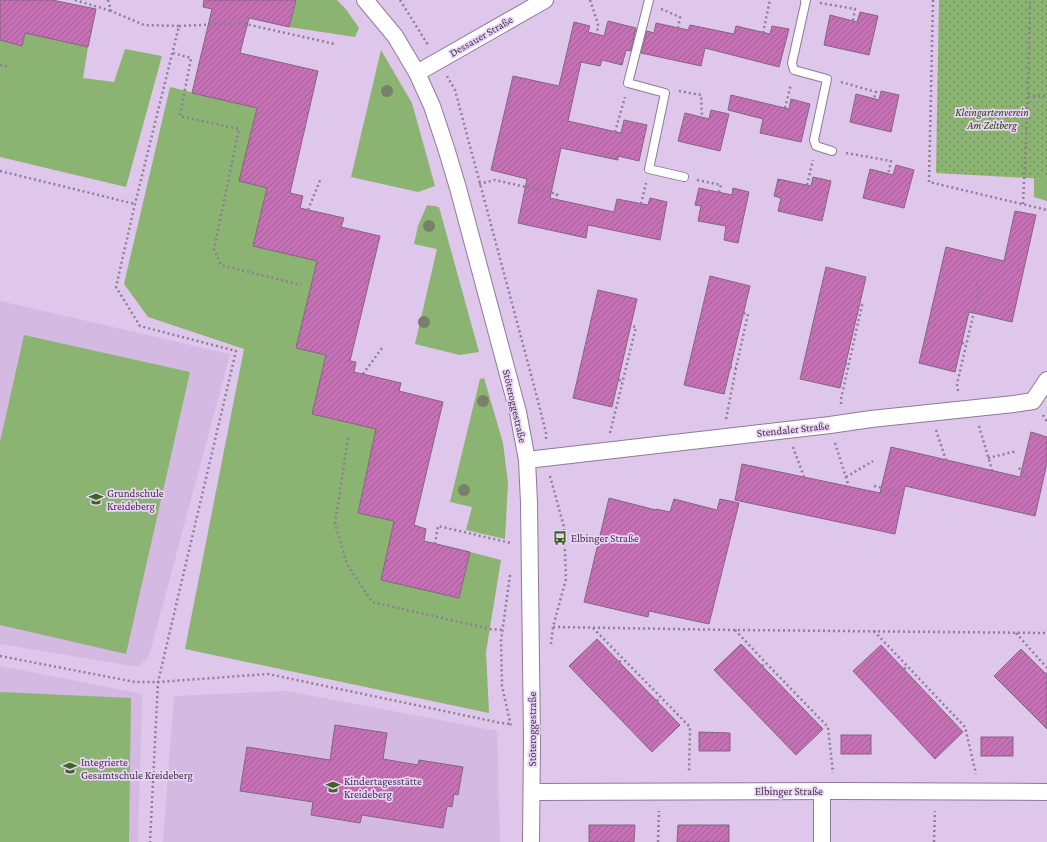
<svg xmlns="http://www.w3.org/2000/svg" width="1047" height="842" viewBox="0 0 1047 842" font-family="'Crimson Pro',serif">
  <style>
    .built { fill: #d4b9e2 }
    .green { fill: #8bb371 }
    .garden { fill: url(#garden-dots) }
    .building { fill: url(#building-hatch); stroke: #85657e }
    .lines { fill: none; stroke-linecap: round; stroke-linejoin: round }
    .service-casing { stroke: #8f7a9a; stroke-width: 10 }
    .minor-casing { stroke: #8f7a9a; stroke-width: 18 }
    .path { stroke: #8f7e97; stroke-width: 2.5; stroke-dasharray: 2 3; stroke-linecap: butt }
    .service { stroke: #fff; stroke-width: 8 }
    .minor { stroke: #fff; stroke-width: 16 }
    .tree { fill: #78806b }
    .labels { text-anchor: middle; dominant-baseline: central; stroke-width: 3.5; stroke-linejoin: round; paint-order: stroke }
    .street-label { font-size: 11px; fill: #3f3543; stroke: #ebd4f8 }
    .park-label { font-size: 11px; font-style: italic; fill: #244603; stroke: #ebd4f8 }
    .poi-label { font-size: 11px; fill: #3f3543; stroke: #ebd4f8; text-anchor: start }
  </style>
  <defs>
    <pattern id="garden-dots" width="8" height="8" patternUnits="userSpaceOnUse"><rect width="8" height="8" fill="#8bb371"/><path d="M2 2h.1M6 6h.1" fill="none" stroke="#73925e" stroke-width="1.8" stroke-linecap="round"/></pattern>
    <pattern id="building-hatch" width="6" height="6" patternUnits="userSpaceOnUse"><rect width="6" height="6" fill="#c471b5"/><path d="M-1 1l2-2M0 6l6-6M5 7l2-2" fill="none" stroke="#a15e95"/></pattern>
  </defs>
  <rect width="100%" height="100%" fill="#dec7ea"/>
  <g class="built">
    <polygon points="0,301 230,354 149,656 138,667 0,644"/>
    <polygon points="0,666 142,694 138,842 0,842"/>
    <polygon points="287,691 497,731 500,842 163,842 174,696"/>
  </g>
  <g class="green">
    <polygon points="296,0 337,0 345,8 359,28 355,37 289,27"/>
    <polygon points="32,7 55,40 88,47 83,78 114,82 125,49 162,56 126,187 0,157 0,40 22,46"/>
    <polygon points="381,50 412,103 435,186 418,192 351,177"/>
    <polygon points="170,87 257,108 240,181 267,188 253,246 317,261 296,348 326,355 312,414 376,429 358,513 394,521 381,580 459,598 470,552 501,560 486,652 489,713 185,649 244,349 148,317 124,284"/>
    <polygon points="1034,178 1047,179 1047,201 1034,197"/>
    <polygon points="427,205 439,207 479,352 460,355 415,344 437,249 414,244 418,226"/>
    <polygon points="24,335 190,372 126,654 0,625 0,442"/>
    <polygon points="484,378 503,443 508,483 505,539 466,530 472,507 450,502 480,379"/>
    <polygon points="0,692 131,698 129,842 0,842"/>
  </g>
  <polygon class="garden" points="939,0 1047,0 1047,179 936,173"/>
  <g class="building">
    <polygon points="0,0 52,0 96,9 88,47 25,33 22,46 0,40"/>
    <polygon points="204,0 296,0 289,27 249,18 240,53 318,71 290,193 303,196 300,208 344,218 341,227 380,236 350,361 356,362 354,372 401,383 399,391 443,402 414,525 426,529 424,541 470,552 459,598 381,580 394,521 358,513 376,429 312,414 326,355 296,348 317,261 253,246 267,188 239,181 257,108 192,93 212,9 203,7"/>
    <polygon points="860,12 878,16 869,55 824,45 830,15 857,22"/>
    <polygon points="608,21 636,28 631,51 626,50 622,65 602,60 600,66 581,62 568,121 621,133 624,120 647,125 639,161 618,156 618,160 561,148 550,198 614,212 617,199 648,205 650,198 667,202 660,240 588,225 586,238 518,223 527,179 491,170 513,76 559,86 574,22 590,26 588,32 604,36"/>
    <polygon points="656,23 688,30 690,25 734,34 736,26 770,34 772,26 789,29 779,67 705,48 701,66 641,53 647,31 654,33"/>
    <polygon points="881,91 899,95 891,132 850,122 856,94 879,100"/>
    <polygon points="731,95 789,109 791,99 810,104 801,142 760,133 763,119 728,110"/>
    <polygon points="711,110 729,114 720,151 678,141 685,113 709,119"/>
    <polygon points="896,165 914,170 904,208 863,198 870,169 893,175"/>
    <polygon points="813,177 831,181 822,221 778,211 781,198 774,196 778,179 811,186"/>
    <polygon points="699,188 732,195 733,188 749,192 738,243 724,240 726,226 698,221 701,206 695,205"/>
    <polygon points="1015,211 1036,215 1012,322 969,312 955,372 919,363 946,247 1004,261"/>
    <polygon points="826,267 866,277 840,388 800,379"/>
    <polygon points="710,276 750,286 724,394 684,385"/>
    <polygon points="598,290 637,299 612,407 573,398"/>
    <polygon points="1031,432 1047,437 1047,463 1035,516 905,486 895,534 735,500 742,464 880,493 891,447 1020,477"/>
    <polygon points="609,498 656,510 656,509 670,512 674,499 717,510 720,499 739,503 709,624 649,611 648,617 584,602"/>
    <polygon points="597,639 680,725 652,752 569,666"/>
    <polygon points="741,644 823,729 796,755 714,670"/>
    <polygon points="881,645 963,732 935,759 853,671"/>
    <polygon points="1021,649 1047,675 1047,729 994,676"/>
    <polygon points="335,725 387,733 383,759 418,765 419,760 463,767 458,795 454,794 452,807 447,806 443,828 362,815 360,823 311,815 313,802 240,791 247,747 330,760"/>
    <polygon points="699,732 730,733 730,751 699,751"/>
    <rect x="841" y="735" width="30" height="19"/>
    <rect x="981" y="737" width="32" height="19"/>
    <polygon points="589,825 635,825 634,842 589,842"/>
    <polygon points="678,825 729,825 729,842 677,842"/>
  </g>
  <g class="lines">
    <defs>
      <g id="service">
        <polyline points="649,0 628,83 665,93 649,169 684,177"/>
        <polyline points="805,0 806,0 792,63 794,70 827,79 814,140 816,146 832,151"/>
      </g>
      <g id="minor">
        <polyline points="365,0 395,36 417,73 432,106 446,148 458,188 518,412 527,460 529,503 532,739 531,842"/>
        <polyline points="417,73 545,0"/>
        <polyline points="527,460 830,425 871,419 1014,404 1033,401 1047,380"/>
        <polyline points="532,792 836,791 1047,792"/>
        <polyline points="822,842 822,791"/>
      </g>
    </defs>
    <use href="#service" class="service-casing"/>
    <use href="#minor" class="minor-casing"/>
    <g class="path">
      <polyline points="75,0 111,11"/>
      <polyline points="108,0 111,11 144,25 179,26 135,204 116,287 140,326 236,351 158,682 150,842"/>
      <polyline points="400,0 428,45"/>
      <polyline points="590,0 598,24 597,34"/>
      <polyline points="933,0 929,182 1047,210"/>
      <polyline points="820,3 855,9 853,21"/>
      <polyline points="661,9 680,17 678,28"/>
      <polyline points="179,26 241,23 335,44"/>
      <polyline points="763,33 770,0"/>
      <polyline points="173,53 191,58 180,116 239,129 214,249 221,265 301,285"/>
      <polyline points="0,65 10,67"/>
      <polyline points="447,76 455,90 537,397 546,433 546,440"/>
      <polyline points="841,82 876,92 874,98"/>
      <polyline points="679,91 701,95 702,117"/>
      <polyline points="1028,96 1047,96"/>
      <polyline points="785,108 791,84"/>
      <polyline points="615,132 625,97"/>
      <polyline points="846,153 891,161 888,174"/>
      <polyline points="0,171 135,204"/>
      <polyline points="697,180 721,185 719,192"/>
      <polyline points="479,184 495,180 557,194 556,199"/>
      <polyline points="807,185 813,160"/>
      <polyline points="641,204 646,183"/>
      <polyline points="1023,204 1028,96 1030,0"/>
      <polyline points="308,210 321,178"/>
      <polyline points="962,343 966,344"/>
      <polyline points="845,364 849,365"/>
      <polyline points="730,367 736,368"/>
      <polyline points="363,374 382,348"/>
      <polyline points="619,380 623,381"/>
      <polyline points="958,391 957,384 980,286 976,285"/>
      <polyline points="841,404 841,399 862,305 859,304"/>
      <polyline points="1043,415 1047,422"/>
      <polyline points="726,419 736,368 748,314 743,313"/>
      <polyline points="979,426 992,470"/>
      <polyline points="936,430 946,460"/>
      <polyline points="610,433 636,327 631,326"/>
      <polyline points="348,438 335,524 347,564 372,602 490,629 502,630"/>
      <polyline points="835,443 849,487"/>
      <polyline points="793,447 804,477"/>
      <polyline points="988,458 1017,451"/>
      <polyline points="1019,468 1029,479"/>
      <polyline points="550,476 564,527 566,579 553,627 551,644"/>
      <polyline points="846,477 873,461"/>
      <polyline points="874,486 895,491 894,496"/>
      <polyline points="435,544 438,526 511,543"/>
      <polyline points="510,575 501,641 502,686 511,726"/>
      <polyline points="553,627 735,630 1047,633"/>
      <polyline points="593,628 690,727 689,773"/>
      <polyline points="735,630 766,663"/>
      <polyline points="874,631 965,727 976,774"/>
      <polyline points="1016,633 1047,668"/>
      <polyline points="0,656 135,682 158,682 268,674 501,723 511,724"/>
      <polyline points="619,662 623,659"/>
      <polyline points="762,666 766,663 828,727 833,773"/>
      <polyline points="904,669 907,667"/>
      <polyline points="1046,674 1047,673"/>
      <polyline points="657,701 660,697"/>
      <polyline points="658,842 659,811"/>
      <polyline points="934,842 935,811"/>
    </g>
    <use href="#service" class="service"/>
    <use href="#minor" class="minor"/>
  </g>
  <g class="tree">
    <circle cx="387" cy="91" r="6"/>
    <circle cx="429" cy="226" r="6"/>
    <circle cx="424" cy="322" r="6"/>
    <circle cx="483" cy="401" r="6"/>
    <circle cx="464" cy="490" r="6"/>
  </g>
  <defs>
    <symbol id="school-bare" viewBox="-9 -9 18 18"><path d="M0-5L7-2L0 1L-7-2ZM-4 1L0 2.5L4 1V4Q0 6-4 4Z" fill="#3f6621" stroke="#ebd4f8" stroke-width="2.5" paint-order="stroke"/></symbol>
    <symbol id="bus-bare" viewBox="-9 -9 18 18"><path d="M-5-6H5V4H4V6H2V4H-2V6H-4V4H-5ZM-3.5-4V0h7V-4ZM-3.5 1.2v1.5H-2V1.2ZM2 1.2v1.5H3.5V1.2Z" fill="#3f6621" stroke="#ebd4f8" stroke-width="2.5" paint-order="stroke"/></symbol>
  </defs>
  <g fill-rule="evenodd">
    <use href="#school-bare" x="86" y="489" width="20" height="20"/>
    <use href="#bus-bare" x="550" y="528" width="20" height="20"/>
    <use href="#school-bare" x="60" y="758" width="20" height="20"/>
    <use href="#school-bare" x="323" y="777" width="20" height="20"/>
  </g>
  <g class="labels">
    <g class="street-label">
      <text transform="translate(481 36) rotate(-30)">Dessauer Straße</text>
      <text transform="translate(515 406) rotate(77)">Stöteroggestraße</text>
      <text transform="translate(793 429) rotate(-6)">Stendaler Straße</text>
      <text transform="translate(532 729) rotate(-90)">Stöteroggestraße</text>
      <text x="789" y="791">Elbinger Straße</text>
    </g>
    <g class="park-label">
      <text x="992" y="112">Kleingartenverein<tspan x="992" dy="13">Am Zeltberg</tspan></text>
    </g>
    <g class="poi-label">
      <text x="107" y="493">Grundschule<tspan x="107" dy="13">Kreideberg</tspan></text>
      <text x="571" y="538">Elbinger Straße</text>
      <text x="81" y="762">Integrierte<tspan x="81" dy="13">Gesamtschule Kreideberg</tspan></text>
      <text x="344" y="781">Kindertagesstätte<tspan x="344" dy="13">Kreideberg</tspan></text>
    </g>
  </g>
</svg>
